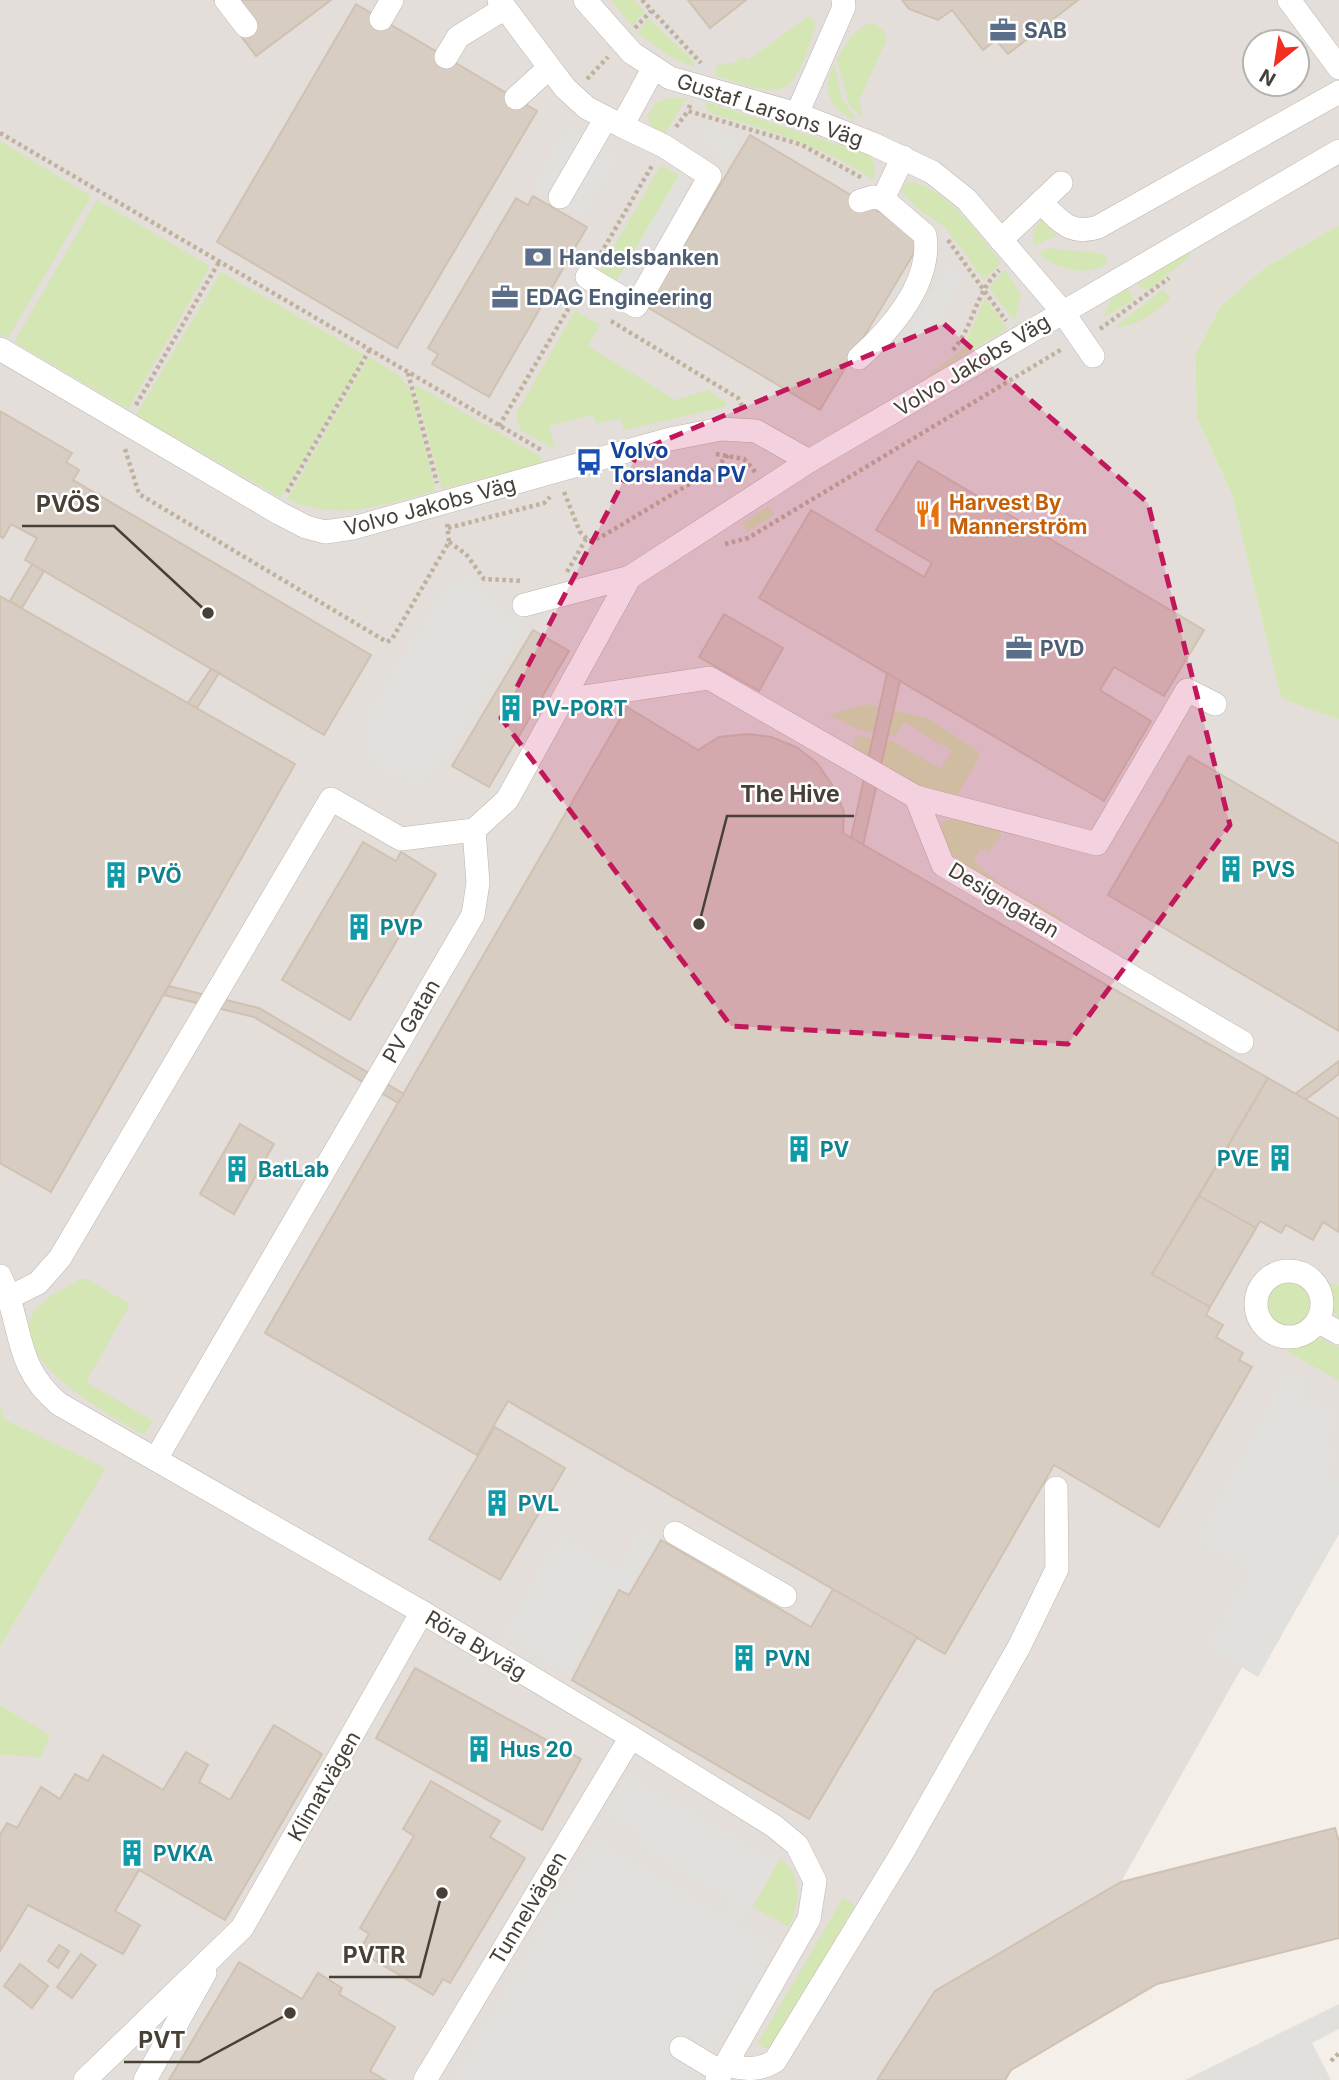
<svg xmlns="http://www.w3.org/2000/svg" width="1339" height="2080" viewBox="0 0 1339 2080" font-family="Inter,sans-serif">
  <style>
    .industrial { fill: #e3deda; fill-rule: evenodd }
    .green { fill: #d4e6b3 }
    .parking { fill: #e2e0dd }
    .building { fill: #d8cdc2; stroke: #d0c1b2; stroke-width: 2 }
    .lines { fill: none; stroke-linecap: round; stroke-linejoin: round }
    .minor-casing { stroke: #bfb6ac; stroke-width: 24 }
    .path { stroke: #c0b19d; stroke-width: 4.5; stroke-dasharray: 3.5 3.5; stroke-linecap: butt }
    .minor { stroke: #fff; stroke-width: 23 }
    .marked { fill: #c2185b; fill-opacity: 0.2; stroke: #c2185b; stroke-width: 5; stroke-dasharray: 14 9; stroke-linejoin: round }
    .labels { text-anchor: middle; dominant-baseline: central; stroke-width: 5; stroke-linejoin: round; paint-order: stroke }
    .service-label { font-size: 21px; font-weight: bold; fill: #4e5e75; stroke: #fff; text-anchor: start }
    .street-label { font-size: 21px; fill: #474037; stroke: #fff }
    .transit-label { font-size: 21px; font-weight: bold; fill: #164399; stroke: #fff; text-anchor: start }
    .food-label { font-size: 21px; font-weight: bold; fill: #c56008; stroke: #fff; text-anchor: start }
    .culture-label { font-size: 21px; font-weight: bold; fill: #0d838f; stroke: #fff; text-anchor: start }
    .leader { fill: none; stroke: #474037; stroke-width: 2.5 }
    .callout-dot { fill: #474037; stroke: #fff; stroke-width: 2.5 }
    .callout-label { font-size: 23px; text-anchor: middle; font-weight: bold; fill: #474037; stroke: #fff; stroke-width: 5; stroke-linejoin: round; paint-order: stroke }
  </style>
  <rect width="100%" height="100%" fill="#f4efe9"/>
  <path class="industrial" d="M0 0H1339V225L1264 268 1220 307 1195 355 1197 418 1232 495 1281 697 1339 720V1495L1121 1882 935 1991 877 2080H0V1755L41 1756 49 1735 0 1705V1647L105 1468 4 1419 0 1405ZM1255 42H1297V84H1255Z"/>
  <g class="green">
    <polygon points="611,0 634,0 645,12 632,26"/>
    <path d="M809 16 816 24C792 98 790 101 715 75L717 65 733 63 743 57 748 60Z"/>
    <polygon points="648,18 694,62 694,67 669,56 638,33"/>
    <path d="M874 23 884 31 887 39 859 100 863 117 849 104 837 59C844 46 858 23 874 23Z"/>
    <path d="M834 64 842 99 857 120C830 112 821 90 834 64Z"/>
    <polygon points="669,98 686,98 664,135 653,129 647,116 656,103"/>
    <path d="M706 102 868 154 873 159 875 174 872 179C823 146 768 130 711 113L706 108Z"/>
    <polygon points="0,141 91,196 8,338 0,334"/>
    <polygon points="661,165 680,176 613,287 599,272"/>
    <path d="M907 182C943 182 981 237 1001 263L984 280 945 227 919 210 901 191Z"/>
    <polygon points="97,200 210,266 128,409 14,342"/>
    <polygon points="1042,219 1057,236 1034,245 1033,231"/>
    <polygon points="1339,225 1339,720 1281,698 1232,495 1197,418 1195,355 1220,307 1264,268"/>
    <path d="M1054 248C1071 252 1088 250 1105 255L1107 263C1087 278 1056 269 1039 254L1045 249Z"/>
    <polygon points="1188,251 1191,255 1149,290 1141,289 1138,284 1141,282"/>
    <polygon points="1005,269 1021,295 1015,321 989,288"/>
    <polygon points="221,272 365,355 281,498 136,415"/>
    <polygon points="1128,288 1134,300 1103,318 1112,298"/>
    <path d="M1163 290 1171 298C1156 312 1135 327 1114 328Z"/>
    <polygon points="985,298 1007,329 921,381 964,348"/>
    <polygon points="575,311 600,325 588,346 675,400 708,390 727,403 724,407 624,430 620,418 596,424 593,415 549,426 555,449 520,430 516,414"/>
    <path d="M369 357 400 376 411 392 436 491C382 504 340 523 287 499Z"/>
    <polygon points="414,384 539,456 543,463 442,489"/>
    <polygon points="768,506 775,514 747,532 743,524"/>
    <polygon points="864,704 927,718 977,750 979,758 957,795 947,801 850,754 857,736 892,741 941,769 952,751 904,722 895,736 860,730 829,715"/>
    <polygon points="953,819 999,830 1001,836 986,855 988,851 980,849 974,862 1002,885 1063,919 1058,927 964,866 950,850 939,827 945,821"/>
    <circle cx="1288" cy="1302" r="25"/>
    <path d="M81 1279H87L130 1304 86 1382 153 1421 144 1435C114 1417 0 1359 36 1309 47 1296 66 1288 81 1279Z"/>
    <polygon points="1333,1282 1339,1286 1339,1319 1330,1306 1328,1287"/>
    <path d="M1315 1336 1339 1347V1381L1265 1338C1286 1347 1295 1345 1315 1336Z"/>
    <polygon points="0,1405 4,1419 106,1468 0,1647"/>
    <polygon points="0,1705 50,1735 41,1757 0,1755"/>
    <path d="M780 1858C804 1876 799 1904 789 1927L753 1907Z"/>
    <polygon points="843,1898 855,1905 778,2040 771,2048 764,2048 758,2043"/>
  </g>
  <g class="parking">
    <polygon points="710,125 740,143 730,160 700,143"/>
    <polygon points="568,126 619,155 584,215 533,185"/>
    <polygon points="679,175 688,180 678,198 685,202 629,296 613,286"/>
    <polygon points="949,265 964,274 921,350 912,359 865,383 857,368 903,342"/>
    <polygon points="467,578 525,626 441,768 420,782 393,776 369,757 364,720 447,585"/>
    <polygon points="1288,1370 1310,1382 1303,1394 1339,1416 1324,1446 1339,1455 1328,1475 1339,1481 1339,1534 1258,1677 1206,1646 1249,1571 1197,1540"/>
    <polygon points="641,1529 658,1539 627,1591 618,1586 569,1676 503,1635 560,1535 617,1569"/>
    <polygon points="628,1774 777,1862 742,1921 726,1912 732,1901 636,1845 642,1835 605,1813"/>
    <polygon points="594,1838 775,1945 694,2080 464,2080 455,2075"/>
    <polygon points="1339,2004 1339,2029 1312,2043 1331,2080 1185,2080"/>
  </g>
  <g class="building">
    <polygon points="214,0 331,0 256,56"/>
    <polygon points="688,0 746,0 710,28"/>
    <polygon points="902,0 1078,0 1008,54 996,40 983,50 952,10 938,20 909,9"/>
    <polygon points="356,4 537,111 397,348 217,242"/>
    <polygon points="750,135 923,238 820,410 647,307"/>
    <polygon points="533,196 587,227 489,397 432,364 438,354 428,348 516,198 528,205"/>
    <polygon points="0,411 72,453 66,462 79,470 73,480 371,655 324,735 25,560 37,538 11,524 3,538 0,536"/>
    <polygon points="918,461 1204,630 1164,696 1114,667 1100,690 1151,721 1104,801 759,598 811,510 924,577 932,563 876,530"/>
    <polygon points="32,564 44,571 22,608 10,601"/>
    <polygon points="0,596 295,764 51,1192 0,1163"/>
    <polygon points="724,614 783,648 759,691 699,657"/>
    <polygon points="533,630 569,651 489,787 452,766"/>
    <polygon points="211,669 219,673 197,708 188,703"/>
    <polygon points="887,673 900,681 863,845 851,838"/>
    <polygon points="627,707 698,750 719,737 748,734 771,737 796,747 817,763 833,786 844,812 843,833 1268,1078 1152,1274 1210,1307 1206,1315 1223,1325 1216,1337 1243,1353 1239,1360 1252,1367 1159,1527 1054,1465 945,1654 508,1401 477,1455 265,1333"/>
    <polygon points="1189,756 1339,844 1339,1031 1108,895"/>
    <polygon points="363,842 396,861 401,852 436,874 350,1020 282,980"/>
    <polygon points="169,986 259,1008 404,1094 398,1103 254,1017 164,995"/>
    <polygon points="1339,1061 1339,1074 1305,1100 1295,1094"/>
    <polygon points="1268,1078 1339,1119 1339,1232 1323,1222 1313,1240 1286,1225 1281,1233 1260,1221 1256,1228 1199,1196"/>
    <polygon points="240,1124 274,1144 234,1214 200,1194"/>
    <polygon points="1199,1196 1256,1228 1210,1307 1152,1274"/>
    <polygon points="495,1427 565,1468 500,1580 429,1539"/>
    <polygon points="661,1540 811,1627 833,1589 917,1637 809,1819 572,1680 619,1590 629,1595"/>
    <polygon points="415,1668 581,1759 542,1830 376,1738"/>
    <polygon points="274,1725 322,1754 225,1920 139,1870 115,1911 140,1925 123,1954 28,1905 0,1951 0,1835 7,1823 17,1828 41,1787 60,1799 75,1774 88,1781 103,1755 163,1790 186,1752 208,1765 199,1782 230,1800"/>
    <polygon points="431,1781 500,1821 490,1837 525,1858 450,1983 443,1979 433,1995 359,1951 369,1934 360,1928 414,1836 403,1829"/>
    <polygon points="1335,1828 1339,1842 1339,1938 1157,1984 1011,2070 1005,2080 877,2080 935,1991 1121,1882"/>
    <polygon points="59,1945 69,1951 58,1968 48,1961"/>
    <polygon points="81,1954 96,1965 72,1998 57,1987"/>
    <polygon points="239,1962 302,1999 318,1973 342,1988 339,1994 395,2027 370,2071 385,2080 169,2080"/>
    <polygon points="20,1964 48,1986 32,2008 4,1986"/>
  </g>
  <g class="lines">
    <defs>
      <g id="minor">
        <polyline points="226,0 246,26"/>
        <polyline points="499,0 565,88 587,108 622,126"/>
        <polyline points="585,0 632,53 670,78 797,114 873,144 932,172 966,199 1062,311 1093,356"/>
        <polyline points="1289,0 1339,68"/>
        <polyline points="381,19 392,0"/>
        <polyline points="446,57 458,37 505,8"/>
        <polyline points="516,98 549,68"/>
        <polyline points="797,114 844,7 843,0"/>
        <polyline points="560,197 606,118"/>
        <polyline points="860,201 873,197 883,199"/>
        <path d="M1041 202C1059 221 1071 236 1098 227L1339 92"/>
        <polyline points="1001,240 1061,183"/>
        <polyline points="587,277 636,306 710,176 664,146 622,126 653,69"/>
        <polyline points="0,349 279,513 306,527 325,532 353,528 670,439 721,429 756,431 809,461"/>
        <path d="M859 358C892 328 932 282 925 235L883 199 903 157"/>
        <polyline points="524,605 630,577 809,461 1339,151"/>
        <polyline points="563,700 709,678 916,797 943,865 1242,1042"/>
        <polyline points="916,797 1097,844 1187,690 1215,704"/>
        <circle cx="1289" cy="1304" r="33"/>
        <path d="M0 1276C24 1325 12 1365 59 1404L422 1612 631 1737 774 1826 797 1845 815 1881 809 1919 726 2064"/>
        <polyline points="10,1297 38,1283 60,1258 331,799 401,839 474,830"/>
        <polyline points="1318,1321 1339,1333"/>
        <polyline points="156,1459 473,915 478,883 474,830 507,800 630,577"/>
        <polyline points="675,1533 785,1596"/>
        <polyline points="681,2048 721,2072"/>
        <polyline points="85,2080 242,1928 422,1612"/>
        <polyline points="145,2080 205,1973"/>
        <polyline points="425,2080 631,1737"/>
        <path d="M717 2080 726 2064C745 2070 758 2071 775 2061L902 1853 1019 1647 1057 1569 1056 1488"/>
      </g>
    </defs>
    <use href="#minor" class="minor-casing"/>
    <g class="path">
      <polyline points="642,0 701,63"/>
      <polyline points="635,28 651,11"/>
      <polyline points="587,79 608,57"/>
      <polyline points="690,105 688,111 802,145 862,178"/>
      <polyline points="676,127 688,111"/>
      <polyline points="0,133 543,451"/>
      <polyline points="948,240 1006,321"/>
      <polyline points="597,260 653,164"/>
      <polyline points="611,321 738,398 743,408"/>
      <polyline points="1100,329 1169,278"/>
      <path d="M953 350C974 326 975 293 999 270"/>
      <polyline points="408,373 437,483"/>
      <polyline points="136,405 219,262"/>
      <polyline points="499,426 577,294"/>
      <polyline points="125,449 139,494 387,642 392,639 449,542 447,522"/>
      <polyline points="716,454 744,459 756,473"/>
      <polyline points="287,492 370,349"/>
      <polyline points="564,492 580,532 589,541 601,537 716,468 728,455"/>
      <polyline points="448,528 544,503 550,497"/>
      <polyline points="449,542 466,554 484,579 523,581"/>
      <polyline points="725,544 748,538 1062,349"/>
      <polyline points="567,572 586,539"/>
      <polyline points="1331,2061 1339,2053"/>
    </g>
    <use href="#minor" class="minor"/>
  </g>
  <path class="marked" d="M944 324 1148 503 1230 825 1068 1044 731 1026 501 718 639 451Z"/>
  <defs>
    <symbol id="office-bare" viewBox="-9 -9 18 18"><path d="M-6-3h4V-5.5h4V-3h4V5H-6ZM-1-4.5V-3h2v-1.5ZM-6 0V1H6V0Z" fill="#5c6f8a" stroke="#fff" stroke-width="2.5" paint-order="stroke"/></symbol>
    <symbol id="bank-bare" viewBox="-9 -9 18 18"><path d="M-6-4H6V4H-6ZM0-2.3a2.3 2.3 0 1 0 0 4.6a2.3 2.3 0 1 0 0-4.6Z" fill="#5c6f8a" stroke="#fff" stroke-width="2.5" paint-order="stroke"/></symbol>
    <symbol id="bus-bare" viewBox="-9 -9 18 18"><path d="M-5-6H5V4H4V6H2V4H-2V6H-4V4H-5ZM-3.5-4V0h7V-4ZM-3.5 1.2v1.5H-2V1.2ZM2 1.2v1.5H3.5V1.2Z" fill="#1a4fb4" stroke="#fff" stroke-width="2.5" paint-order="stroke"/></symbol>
    <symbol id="restaurant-bare" viewBox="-9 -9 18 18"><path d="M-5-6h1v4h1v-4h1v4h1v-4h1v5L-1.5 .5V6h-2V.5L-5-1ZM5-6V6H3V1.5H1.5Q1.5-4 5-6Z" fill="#e8710a" stroke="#fff" stroke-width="2.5" paint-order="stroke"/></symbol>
    <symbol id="building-bare" viewBox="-9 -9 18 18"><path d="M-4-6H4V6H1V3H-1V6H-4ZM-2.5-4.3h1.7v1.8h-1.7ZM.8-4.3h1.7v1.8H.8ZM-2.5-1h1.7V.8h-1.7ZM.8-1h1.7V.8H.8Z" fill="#0f9aa8" stroke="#fff" stroke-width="2.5" paint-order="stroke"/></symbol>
  </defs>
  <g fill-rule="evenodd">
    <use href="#office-bare" x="984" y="11" width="38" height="38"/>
    <use href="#bank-bare" x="519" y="238" width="38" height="38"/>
    <use href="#office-bare" x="486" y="278" width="38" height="38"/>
    <use href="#bus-bare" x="570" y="443" width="38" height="38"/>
    <use href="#restaurant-bare" x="909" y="495" width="38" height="38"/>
    <use href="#office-bare" x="1000" y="629" width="38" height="38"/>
    <use href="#building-bare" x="492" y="689" width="38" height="38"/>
    <use href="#building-bare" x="1212" y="850" width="38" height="38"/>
    <use href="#building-bare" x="97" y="856" width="38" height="38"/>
    <use href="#building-bare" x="340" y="908" width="38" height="38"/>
    <use href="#building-bare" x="780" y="1130" width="38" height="38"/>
    <use href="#building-bare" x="1261" y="1139" width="38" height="38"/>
    <use href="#building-bare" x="218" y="1150" width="38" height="38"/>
    <use href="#building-bare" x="478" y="1484" width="38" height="38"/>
    <use href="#building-bare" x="725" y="1639" width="38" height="38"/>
    <use href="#building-bare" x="460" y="1730" width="38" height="38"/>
    <use href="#building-bare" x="113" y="1834" width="38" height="38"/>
  </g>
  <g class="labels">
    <g class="service-label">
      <text x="1024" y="30">SAB</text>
      <text x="559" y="257">Handelsbanken</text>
      <text x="526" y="297">EDAG Engineering</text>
      <text x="1040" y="648">PVD</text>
    </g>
    <g class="street-label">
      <text transform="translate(770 110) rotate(18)">Gustaf Larsons Väg</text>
      <text transform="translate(972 365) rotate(-31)">Volvo Jakobs Väg</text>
      <text transform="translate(430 506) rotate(-15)">Volvo Jakobs Väg</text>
      <text transform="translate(1004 900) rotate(31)">Designgatan</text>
      <text transform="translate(411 1021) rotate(-60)">PV Gatan</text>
      <text transform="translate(476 1645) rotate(31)">Röra Byväg</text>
      <text transform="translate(324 1786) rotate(-60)">Klimatvägen</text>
      <text transform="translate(528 1908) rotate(-59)">Tunnelvägen</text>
    </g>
    <g class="transit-label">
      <text x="610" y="450">Volvo<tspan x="610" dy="24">Torslanda PV</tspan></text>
    </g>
    <g class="food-label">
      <text x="949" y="502">Harvest By<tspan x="949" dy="24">Mannerström</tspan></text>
    </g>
    <g class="culture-label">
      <text x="532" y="708">PV-PORT</text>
      <text x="1252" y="869">PVS</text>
      <text x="137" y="875">PVÖ</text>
      <text x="380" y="927">PVP</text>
      <text x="820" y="1149">PV</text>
      <text x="1259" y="1158" text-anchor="end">PVE</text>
      <text x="258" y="1169">BatLab</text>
      <text x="518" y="1503">PVL</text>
      <text x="765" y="1658">PVN</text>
      <text x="500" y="1749">Hus 20</text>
      <text x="153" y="1853">PVKA</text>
    </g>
  </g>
  <path class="leader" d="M208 613L114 526H22M699 924L727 816H854M442 1893L420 1977H329M290 2013L199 2062H124"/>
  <g class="callout-dot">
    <circle cx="208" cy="613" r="7"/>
    <circle cx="699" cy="924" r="7"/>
    <circle cx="442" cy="1893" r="7"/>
    <circle cx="290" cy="2013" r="7"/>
  </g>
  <g class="callout-label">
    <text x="68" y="512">PVÖS</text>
    <text x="790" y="802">The Hive</text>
    <text x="374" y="1963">PVTR</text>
    <text x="162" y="2048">PVT</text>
  </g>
  <g transform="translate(1276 63) rotate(210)"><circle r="33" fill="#ffffff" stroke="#b5b3af" stroke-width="2"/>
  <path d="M0-5L12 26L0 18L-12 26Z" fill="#f22e21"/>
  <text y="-10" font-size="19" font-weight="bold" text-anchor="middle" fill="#474037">N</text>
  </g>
</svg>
